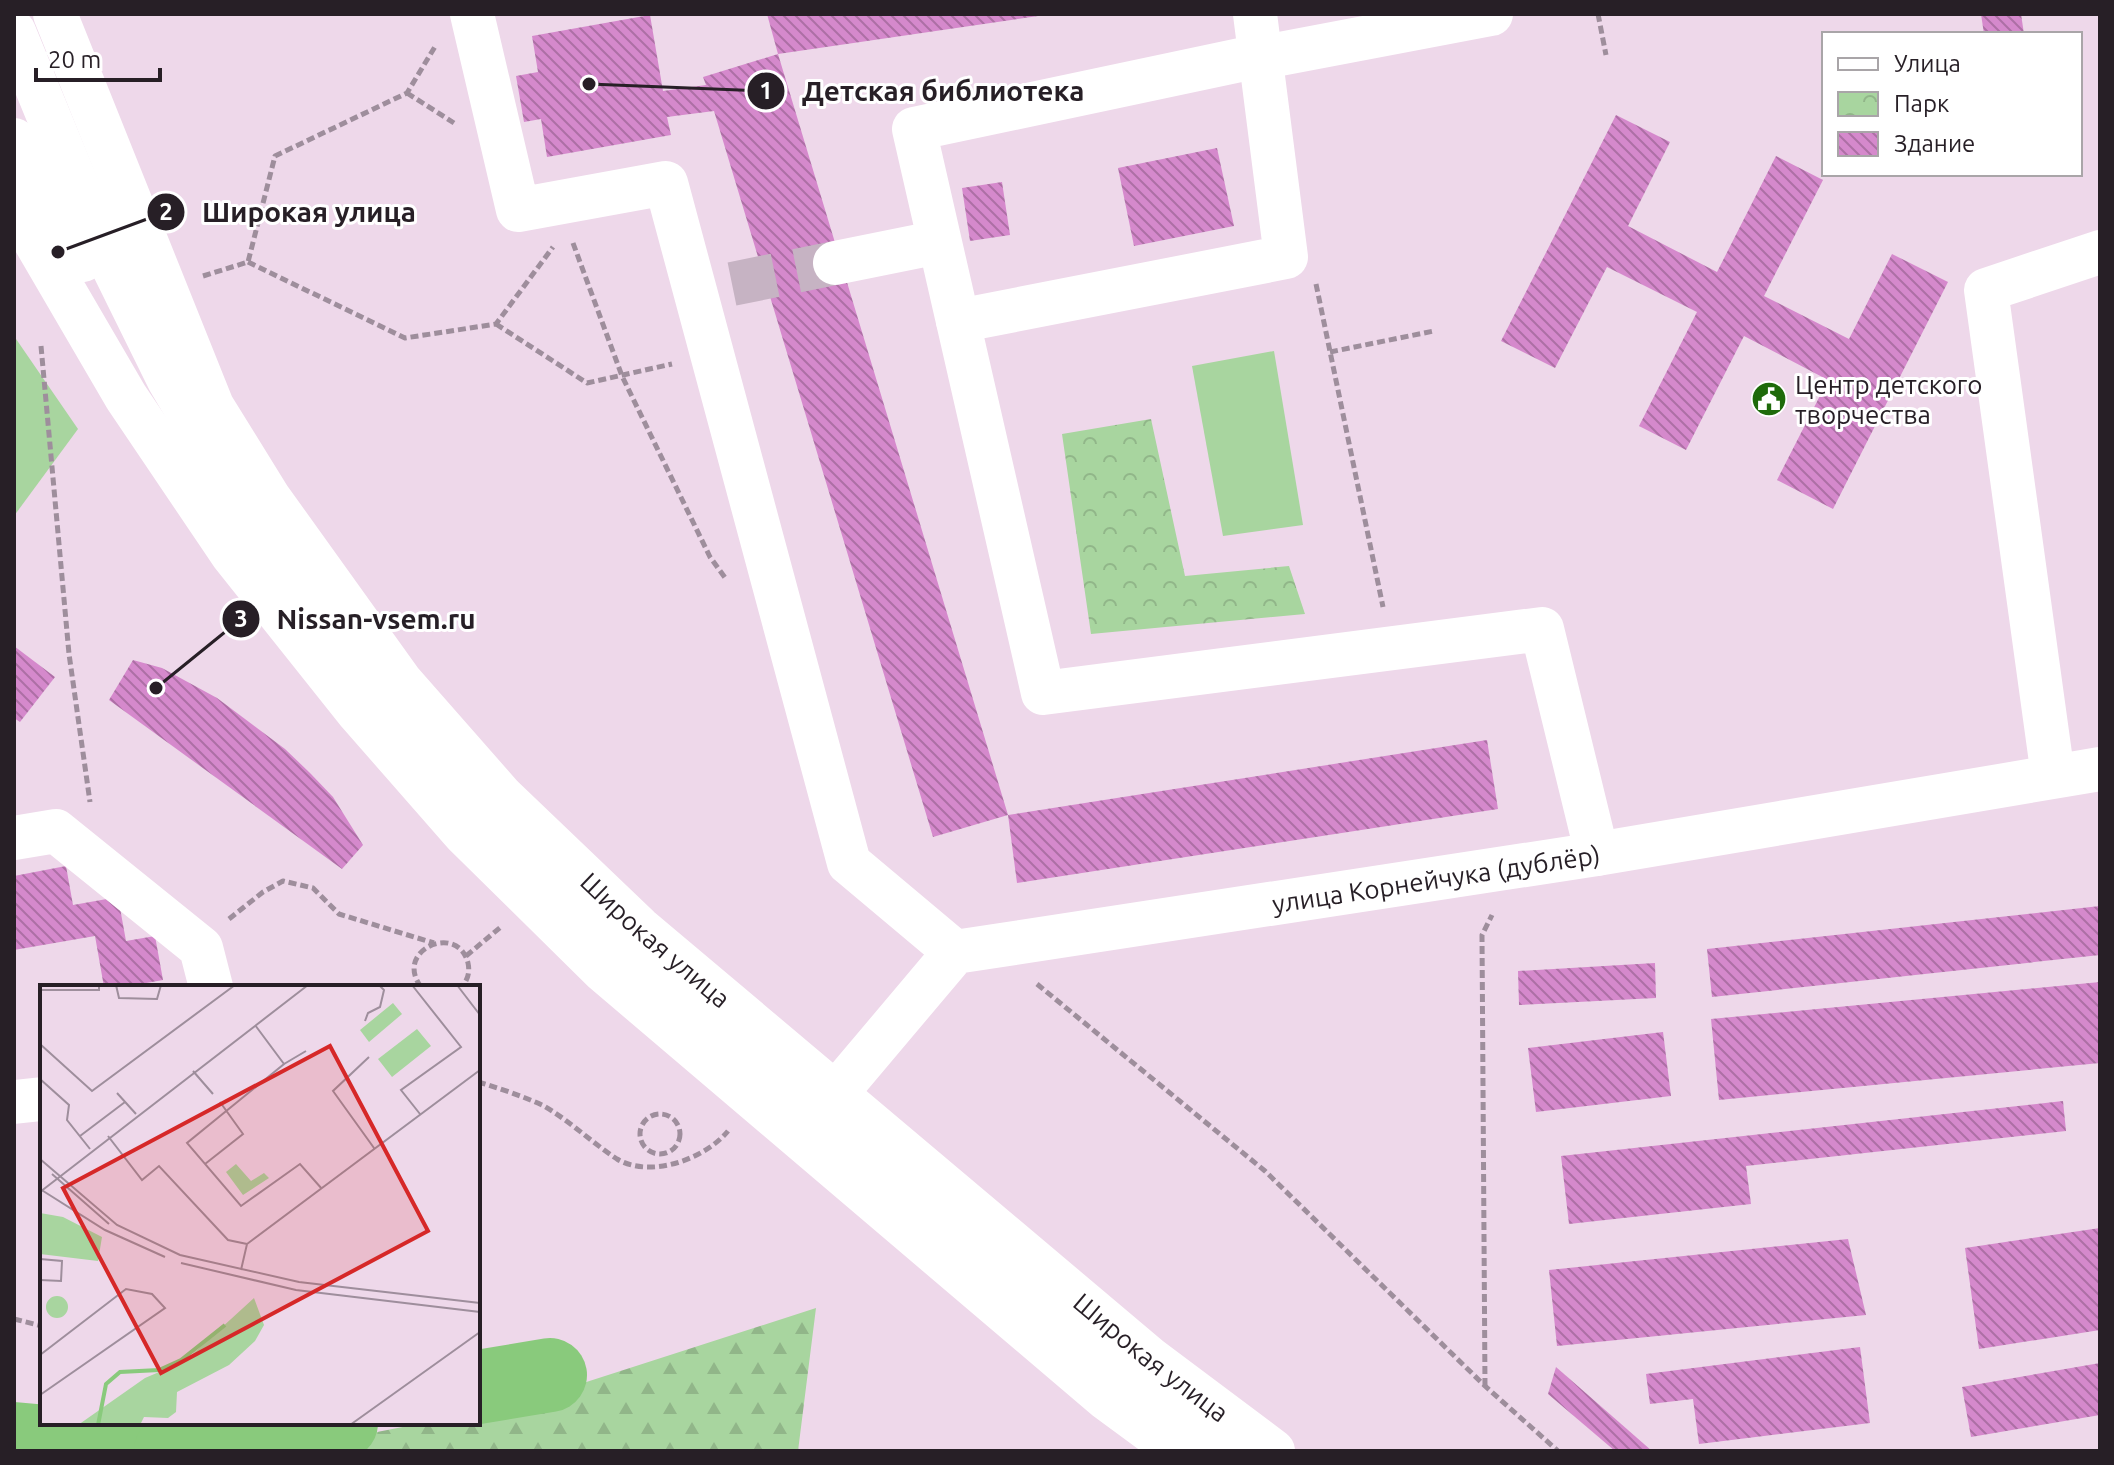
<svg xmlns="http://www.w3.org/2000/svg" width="2114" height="1465" viewBox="0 0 2114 1465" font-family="Ubuntu,sans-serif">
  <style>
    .green { fill: #a8d59f }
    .forest { fill: url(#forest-firs) }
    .park { fill: url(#park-crowns) }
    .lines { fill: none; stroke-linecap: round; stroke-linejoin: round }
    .river { stroke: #89ca7c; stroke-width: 74 }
    .building { fill: url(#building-back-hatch) }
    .minor-tunnel { stroke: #c6b3c3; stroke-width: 44; stroke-dasharray: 44 22; stroke-linecap: butt }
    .path { stroke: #9e8e9c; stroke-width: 5; stroke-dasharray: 8 4; stroke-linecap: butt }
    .minor { stroke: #fff; stroke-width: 44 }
    .major { stroke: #fff; stroke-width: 44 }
    .labels { text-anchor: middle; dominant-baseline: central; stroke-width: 6; stroke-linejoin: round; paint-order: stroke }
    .poi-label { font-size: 26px; fill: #271f26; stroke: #fff; text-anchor: start }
    .street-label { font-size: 26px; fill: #271f26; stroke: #fff }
    .inset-river { fill: none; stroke: #89ca7c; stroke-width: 4 }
    .inset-road { fill: none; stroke: #9e8e9c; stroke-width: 2 }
    .view { fill: #d62828; fill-opacity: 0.15; stroke: #d62828; stroke-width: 4 }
    .inset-edge { fill: none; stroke: #271f26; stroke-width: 4 }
    .leader { fill: none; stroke: #271f26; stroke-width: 3 }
    .callout-dot { fill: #271f26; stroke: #fff; stroke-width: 3 }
    .mark-label { font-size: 24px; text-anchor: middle; font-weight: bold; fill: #fff }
    .callout-label { font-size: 28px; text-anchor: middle; font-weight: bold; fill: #271f26; stroke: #fff; stroke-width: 6; stroke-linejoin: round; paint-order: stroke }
  </style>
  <defs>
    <pattern id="forest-firs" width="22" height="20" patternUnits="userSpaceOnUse" patternTransform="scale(2)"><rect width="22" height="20" fill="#a8d59f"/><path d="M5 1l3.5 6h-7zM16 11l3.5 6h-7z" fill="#91b689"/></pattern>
    <pattern id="park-crowns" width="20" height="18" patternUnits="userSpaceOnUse" patternTransform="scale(2)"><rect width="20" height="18" fill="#a8d59f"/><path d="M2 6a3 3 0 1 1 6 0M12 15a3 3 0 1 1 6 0" fill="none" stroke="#91b689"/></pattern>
    <pattern id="building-back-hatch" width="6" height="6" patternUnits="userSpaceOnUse" patternTransform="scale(2)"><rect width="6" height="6" fill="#d589cc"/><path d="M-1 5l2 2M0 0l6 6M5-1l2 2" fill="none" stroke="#ad6fa5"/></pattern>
  </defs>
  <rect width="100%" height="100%" fill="#eed8ea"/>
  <g class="green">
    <polygon points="14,336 78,429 14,516"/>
    <polygon points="1274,351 1303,525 1223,536 1192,366"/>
  </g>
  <polygon class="forest" points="816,1308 798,1451 280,1451 423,1423 478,1423 478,1412 515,1405"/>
  <polygon class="park" points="1151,419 1185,576 1289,566 1305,614 1091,634 1062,434"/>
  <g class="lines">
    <g class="river">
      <polyline points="478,1387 550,1375"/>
      <polyline points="14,1439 147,1451"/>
      <polyline points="171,1451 341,1423"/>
    </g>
  </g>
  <g class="building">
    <polygon points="767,14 1038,14 1038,16 778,54"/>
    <polygon points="1981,14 2021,14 2024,34 1984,34"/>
    <polygon points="650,15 663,91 706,85 703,77 778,54 1008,815 933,837 714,111 667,117 671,135 547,157 541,119 524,122 516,76 538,72 532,36"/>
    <polygon points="1616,115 1670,142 1628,226 1717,272 1776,156 1823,180 1764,296 1849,339 1892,254 1948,282 1833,509 1777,480 1828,380 1744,336 1686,450 1639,426 1697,312 1607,267 1555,368 1501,341"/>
    <polygon points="1217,148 1234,226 1134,246 1118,168"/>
    <polygon points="1002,182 1010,235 970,241 962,188"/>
    <polygon points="14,646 55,677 20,722 14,718"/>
    <polygon points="133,660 162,668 217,698 285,749 310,773 333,797 363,845 342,869 109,700"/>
    <polygon points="1487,740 1498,809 1017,883 1008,815"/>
    <polygon points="66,866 73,905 118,897 126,941 155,936 163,980 124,987 104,987 95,936 14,950 14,876"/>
    <polygon points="2100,906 2100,955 1712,997 1707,949"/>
    <polygon points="1655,963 1656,998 1519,1005 1518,971"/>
    <polygon points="2100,982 2100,1063 1719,1100 1711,1019"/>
    <polygon points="1663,1032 1671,1096 1536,1112 1528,1048"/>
    <polygon points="2063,1101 2066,1131 1746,1166 1751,1204 1569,1224 1561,1156"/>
    <polygon points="2100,1228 2100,1330 1979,1349 1965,1248"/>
    <polygon points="1848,1239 1866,1315 1557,1346 1549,1270"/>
    <polygon points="1860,1347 1870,1423 1699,1444 1693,1399 1650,1404 1646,1374"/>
    <polygon points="2100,1363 2100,1415 1971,1437 1962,1387"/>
    <polygon points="1556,1367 1652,1451 1615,1451 1548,1394"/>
  </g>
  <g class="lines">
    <polyline class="minor-tunnel" points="732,284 835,263"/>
    <g class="path">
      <polyline points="1598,14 1606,55"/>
      <polyline points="407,93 454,123"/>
      <polyline points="573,243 622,376 710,557 726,579"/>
      <polyline points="248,262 405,338 496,324 553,247"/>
      <polyline points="203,276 248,262 275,156 407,93 436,45"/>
      <polyline points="1316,284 1383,607"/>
      <polyline points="496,324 587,383 672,364"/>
      <polyline points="41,346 69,654 90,802"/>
      <polyline points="1330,352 1434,331"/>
      <polyline points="229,919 263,892 283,881 313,888 339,914 434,943"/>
      <polyline points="466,956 502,926"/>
      <polyline points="1037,984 1265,1171 1485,1386 1558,1451"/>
      <path d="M421 987C393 950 458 922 468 963 470 972 468 979 462 987"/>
      <path d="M478 1082C499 1088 522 1096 542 1105 569 1120 591 1142 617 1159 650 1179 705 1159 728 1131"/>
      <circle cx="660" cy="1134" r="20"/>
      <polyline points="14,1319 42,1326"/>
      <polyline points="1485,1386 1482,935 1492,915"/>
    </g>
    <g class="minor">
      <polyline points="472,14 518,210 666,183 849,863 955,952"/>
      <polyline points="1491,14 1270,56 1259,56 914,129 1043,693 1542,629 1597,854"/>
      <polyline points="14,32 96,232 169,380 279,565 378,696 482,813 626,948 817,1114 1126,1372 1230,1451"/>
      <polyline points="14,140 83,260"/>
      <polyline points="835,263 939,242"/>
      <polyline points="958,321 1286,257 1255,14"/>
      <polyline points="2053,776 1986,290 2100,252"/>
      <polyline points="14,838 56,831 201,948 211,987"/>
      <path id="s1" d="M833 1091 847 1080 955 952 1597 854 2100 769"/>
      <polyline points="14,1102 42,1099"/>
    </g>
    <g class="major">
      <path id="s2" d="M55 14 212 406 269 498 401 682 502 797 639 928 1149 1358 1273 1451"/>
      <polyline points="14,205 126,397 232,554 358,712 464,833 604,971 1106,1398 1178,1451"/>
    </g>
  </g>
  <defs>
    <symbol id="civic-disc" viewBox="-11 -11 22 22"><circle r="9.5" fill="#1e6a0a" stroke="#fff"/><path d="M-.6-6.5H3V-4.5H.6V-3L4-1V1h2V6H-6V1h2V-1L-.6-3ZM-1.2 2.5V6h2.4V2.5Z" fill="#fff"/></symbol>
  </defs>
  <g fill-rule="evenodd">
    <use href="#civic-disc" x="1749" y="379" width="40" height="40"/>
  </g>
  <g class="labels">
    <g class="poi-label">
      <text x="1795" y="384">Центр детского<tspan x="1795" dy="30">творчества</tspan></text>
    </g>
    <g class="street-label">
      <text stroke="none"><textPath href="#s1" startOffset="672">улица Корнейчука (дублёр)</textPath></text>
      <text stroke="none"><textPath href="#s2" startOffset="1120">Широкая улица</textPath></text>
      <text stroke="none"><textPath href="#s2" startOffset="1768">Широкая улица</textPath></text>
    </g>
  </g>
  <g transform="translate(40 985)">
    <rect width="440" height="440" fill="#eed8ea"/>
    <path d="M377 44 391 61 352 92 338 74ZM0 228 23 232 62 252 58 276 0 269Z" fill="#a8d59f"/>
    <path d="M214 313 224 340 215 356 189 380 137 407 136 427 128 433 104 432 100 440H38L105 393 145 376Z" fill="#a8d59f"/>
    <path d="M353 18 362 29 329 57 320 45ZM196 179 211 196 224 188 229 193 203 210 186 187ZM6 322a11 11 0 1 1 22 0a11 11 0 1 1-22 0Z" fill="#a8d59f"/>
    <path class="inset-river" d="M58 440 66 399 80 387 119 385 141 375 185 340"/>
    <path class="inset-road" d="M76 0 79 13 117 14 121 0M372 0 421 62 361 105 380 129M417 0 440 30M0 5H59V0M325 36 328 28 340 22 344 5 339 0M215 40 244 79 147 158 201 221 260 179 282 204M0 59 52 106 195 0M329 72 293 106 334 163M244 79 266 66M153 86 173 109M0 94 29 120 27 135 50 164M77 108 96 129M40 151 85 117M68 151 102 195 119 181 188 255 207 259M0 174 77 240 140 270 259 297 440 318M165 179 203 149 180 117M12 189 69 239M0 204 65 245 125 272M0 207 268 0M0 274 22 276 21 296 0 295M141 278 256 305 440 327M201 285 207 259 440 85M0 370 86 304 112 309 125 323 0 410M310 440 440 347"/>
    <path class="view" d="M290 61 388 246 121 388 23 203Z"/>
    <rect width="440" height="440" class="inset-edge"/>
  </g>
  <path class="leader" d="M589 84L766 91M58 252L166 212M156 688L241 619"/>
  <g class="callout-dot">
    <circle cx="589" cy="84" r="8"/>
    <circle cx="58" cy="252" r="8"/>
    <circle cx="156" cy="688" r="8"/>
    <circle cx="766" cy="91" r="20"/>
    <circle cx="166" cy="212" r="20"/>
    <circle cx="241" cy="619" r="20"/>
  </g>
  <g class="mark-label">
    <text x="766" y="99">1</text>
    <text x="166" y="220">2</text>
    <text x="241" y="627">3</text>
  </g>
  <g class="callout-label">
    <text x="943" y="101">Детская библиотека</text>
    <text x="309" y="222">Широкая улица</text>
    <text x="376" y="629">Nissan-vsem.ru</text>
  </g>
  <rect width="2114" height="1465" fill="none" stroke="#271f26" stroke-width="32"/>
  <rect x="1822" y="32" width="260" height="144" fill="#ffffff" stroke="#a9a5a8" stroke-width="2"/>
  <rect x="1838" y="58" width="40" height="12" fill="#ffffff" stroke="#a9a5a8" stroke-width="2"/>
  <text x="1894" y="72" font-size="24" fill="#271f26">Улица</text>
  <rect x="1838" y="92" width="40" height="24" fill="url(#park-crowns)" stroke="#a9a5a8" stroke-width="2"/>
  <text x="1894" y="112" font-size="24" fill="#271f26">Парк</text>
  <rect x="1838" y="132" width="40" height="24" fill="url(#building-back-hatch)" stroke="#a9a5a8" stroke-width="2"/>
  <text x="1894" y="152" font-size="24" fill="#271f26">Здание</text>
  <path d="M36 68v12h124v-12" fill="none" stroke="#271f26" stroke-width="4"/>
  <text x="48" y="68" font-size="24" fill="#271f26" stroke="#ffffff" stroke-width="6" paint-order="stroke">20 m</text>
</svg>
